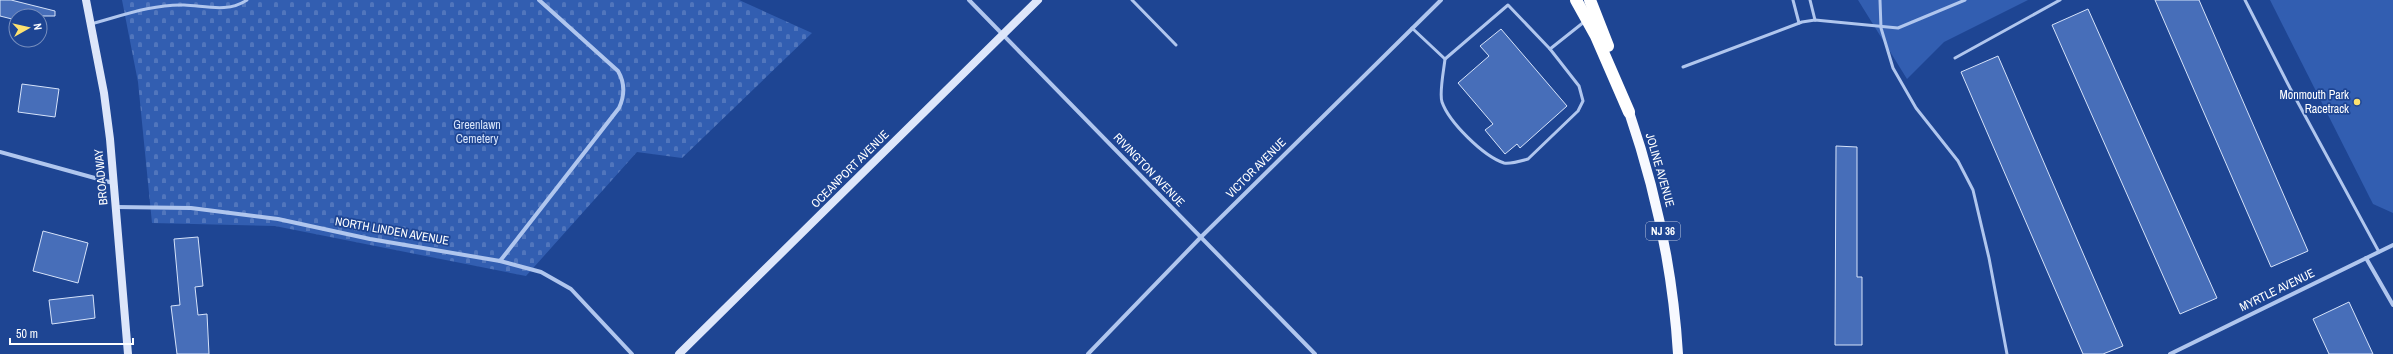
<svg xmlns="http://www.w3.org/2000/svg" width="2393" height="354" viewBox="0 0 2393 354" font-family="'Archivo Narrow',sans-serif">
  <style>
    .cemetery { fill: url(#cemetery-stones) }
    .green { fill: #325eb1 }
    .building { fill: #476eb9; stroke: #d6e3fa }
    .lines { fill: none; stroke-linecap: round; stroke-linejoin: round }
    .lane { stroke: #b0c6ee; stroke-width: 3 }
    .street { stroke: #b0c6ee; stroke-width: 4 }
    .secondary { stroke: #dde6fa; stroke-width: 8 }
    .primary { stroke: #f7f9ff; stroke-width: 10 }
    .highway { stroke: #fff; stroke-width: 12 }
    .poi-dot { fill: #fde270; stroke: #1e4593; stroke-width: 1.5 }
    .labels { text-anchor: middle; dominant-baseline: central; stroke-width: 3.5; stroke-linejoin: round; paint-order: stroke }
    .shield { fill: #1e4593; stroke: #bcc7df; stroke-width: 1 }
    .shield-label { font-size: 11px; font-weight: bold; fill: #fff }
    .poi-label { font-size: 12px; fill: #fff; stroke: #1e4593; text-anchor: end }
    .park-label { font-size: 12px; fill: #d6e3fa; stroke: #1e4593 }
    .street-label { font-size: 12px; fill: #fff; stroke: #1e4593 }
  </style>
  <defs>
    <pattern id="cemetery-stones" width="16" height="16" patternUnits="userSpaceOnUse"><rect width="16" height="16" fill="#325eb1"/><path d="M2 7V4a2 2 0 0 1 4 0v3zM10 15v-3a2 2 0 0 1 4 0v3z" fill="#5176bd"/></pattern>
  </defs>
  <rect width="100%" height="100%" fill="#1e4593"/>
  <polygon class="cemetery" points="122,0 739,0 812,33 682,158 637,152 526,276 275,226 152,223 138,82"/>
  <g class="green">
    <polygon points="1858,0 2028,0 1944,42 1907,79"/>
    <polygon points="2270,0 2393,0 2393,213 2373,204"/>
  </g>
  <g class="building">
    <polygon points="0,0 11,0 55,11 55,16 16,16 16,20 0,16"/>
    <polygon points="2155,0 2199,0 2308,251 2271,267"/>
    <polygon points="2088,9 2217,298 2180,314 2052,25"/>
    <polygon points="1501,29 1567,106 1520,148 1517,144 1505,154 1485,130 1493,124 1458,83 1489,56 1480,46"/>
    <polygon points="1998,56 2123,346 2103,354 2083,354 1961,72"/>
    <polygon points="22,84 59,89 55,117 18,112"/>
    <polygon points="1836,146 1857,147 1857,277 1862,277 1862,345 1835,345"/>
    <polygon points="43,231 88,243 78,283 33,271"/>
    <polygon points="198,237 203,286 195,287 198,315 207,314 209,354 177,354 171,306 180,305 174,239"/>
    <polygon points="93,295 95,318 52,324 49,300"/>
    <polygon points="2349,302 2373,354 2329,354 2313,319"/>
  </g>
  <g class="lines">
    <g class="lane">
      <polyline points="1132,0 1176,45"/>
      <polyline points="1793,0 1799,23"/>
      <polyline points="1810,0 1815,20"/>
      <polyline points="1880,0 1881,28 1893,68 1916,108 1958,161 1973,190 1989,258 2007,354"/>
      <polyline points="2245,0 2290,88 2379,252"/>
      <path d="M91 24C121 16 153 4 184 5 206 6 228 13 247 0"/>
      <polyline points="1412,28 1445,59 1508,5 1550,49"/>
      <polyline points="1955,58 2060,0"/>
      <path d="M1445 59C1444 69 1439 93 1442 102 1449 122 1483 156 1504 163 1511 164 1521 161 1528 159L1578 111 1583 101 1579 86 1550 49 1584 22"/>
      <polyline points="1683,67 1802,22 1815,20 1898,28 1965,0"/>
    </g>
    <g class="street">
      <polyline points="969,0 1315,354"/>
      <polyline points="0,152 113,183"/>
      <polyline points="116,207 191,208 278,219 370,239 500,261 541,272 571,289 632,354"/>
      <polyline points="2366,258 2393,305"/>
      <path d="M500 261 619 108C625 95 625 83 618 71L539 0"/>
      <polyline points="1088,354 1201,237 1441,0"/>
      <polyline points="2170,354 2393,245"/>
    </g>
    <g class="secondary">
      <polyline points="86,0 104,93 110,139 128,354"/>
      <polyline points="679,354 1038,0"/>
    </g>
    <path class="primary" d="M1629 112C1656 191 1673 271 1678 354"/>
    <g class="highway">
      <polyline points="1576,0 1596,36 1629,112"/>
      <polyline points="1590,0 1608,46"/>
    </g>
  </g>
  <circle class="poi-dot" cx="2357" cy="102" r="4"/>
  <g class="labels">
    <rect class="shield" x="1646" y="222" width="34" height="18" rx="3"/>
    <g class="shield-label">
      <text x="1663" y="231">NJ 36</text>
    </g>
    <g class="poi-label">
      <text x="2349" y="95">Monmouth Park<tspan x="2349" dy="14">Racetrack</tspan></text>
    </g>
    <g class="park-label">
      <text x="477" y="125">Greenlawn<tspan x="477" dy="14">Cemetery</tspan></text>
    </g>
    <g class="street-label">
      <text transform="translate(1256 168) rotate(-45)">VICTOR AVENUE</text>
      <text transform="translate(850 169) rotate(-45)">OCEANPORT AVENUE</text>
      <text transform="translate(1149 170) rotate(46)">RIVINGTON AVENUE</text>
      <text transform="translate(1660 170) rotate(74)">JOLINE AVENUE</text>
      <text transform="translate(101 177) rotate(-95)">BROADWAY</text>
      <text transform="translate(392 231) rotate(10)">NORTH LINDEN AVENUE</text>
      <text transform="translate(2277 290) rotate(-26)">MYRTLE AVENUE</text>
    </g>
  </g>
  <g transform="translate(28 28) rotate(82)"><circle r="19" fill="#1e4593" stroke="#788fbe"/>
  <path d="M0-3L7 15L0 10L-7 15Z" fill="#fde270"/>
  <text y="-6" font-size="11" font-weight="bold" text-anchor="middle" fill="#ffffff">N</text>
  </g>
  <path d="M10 338v6h123v-6" fill="none" stroke="#ffffff" stroke-width="2"/>
  <text x="16" y="338" font-size="12" fill="#ffffff" stroke="#1e4593" stroke-width="3" paint-order="stroke">50 m</text>
</svg>
